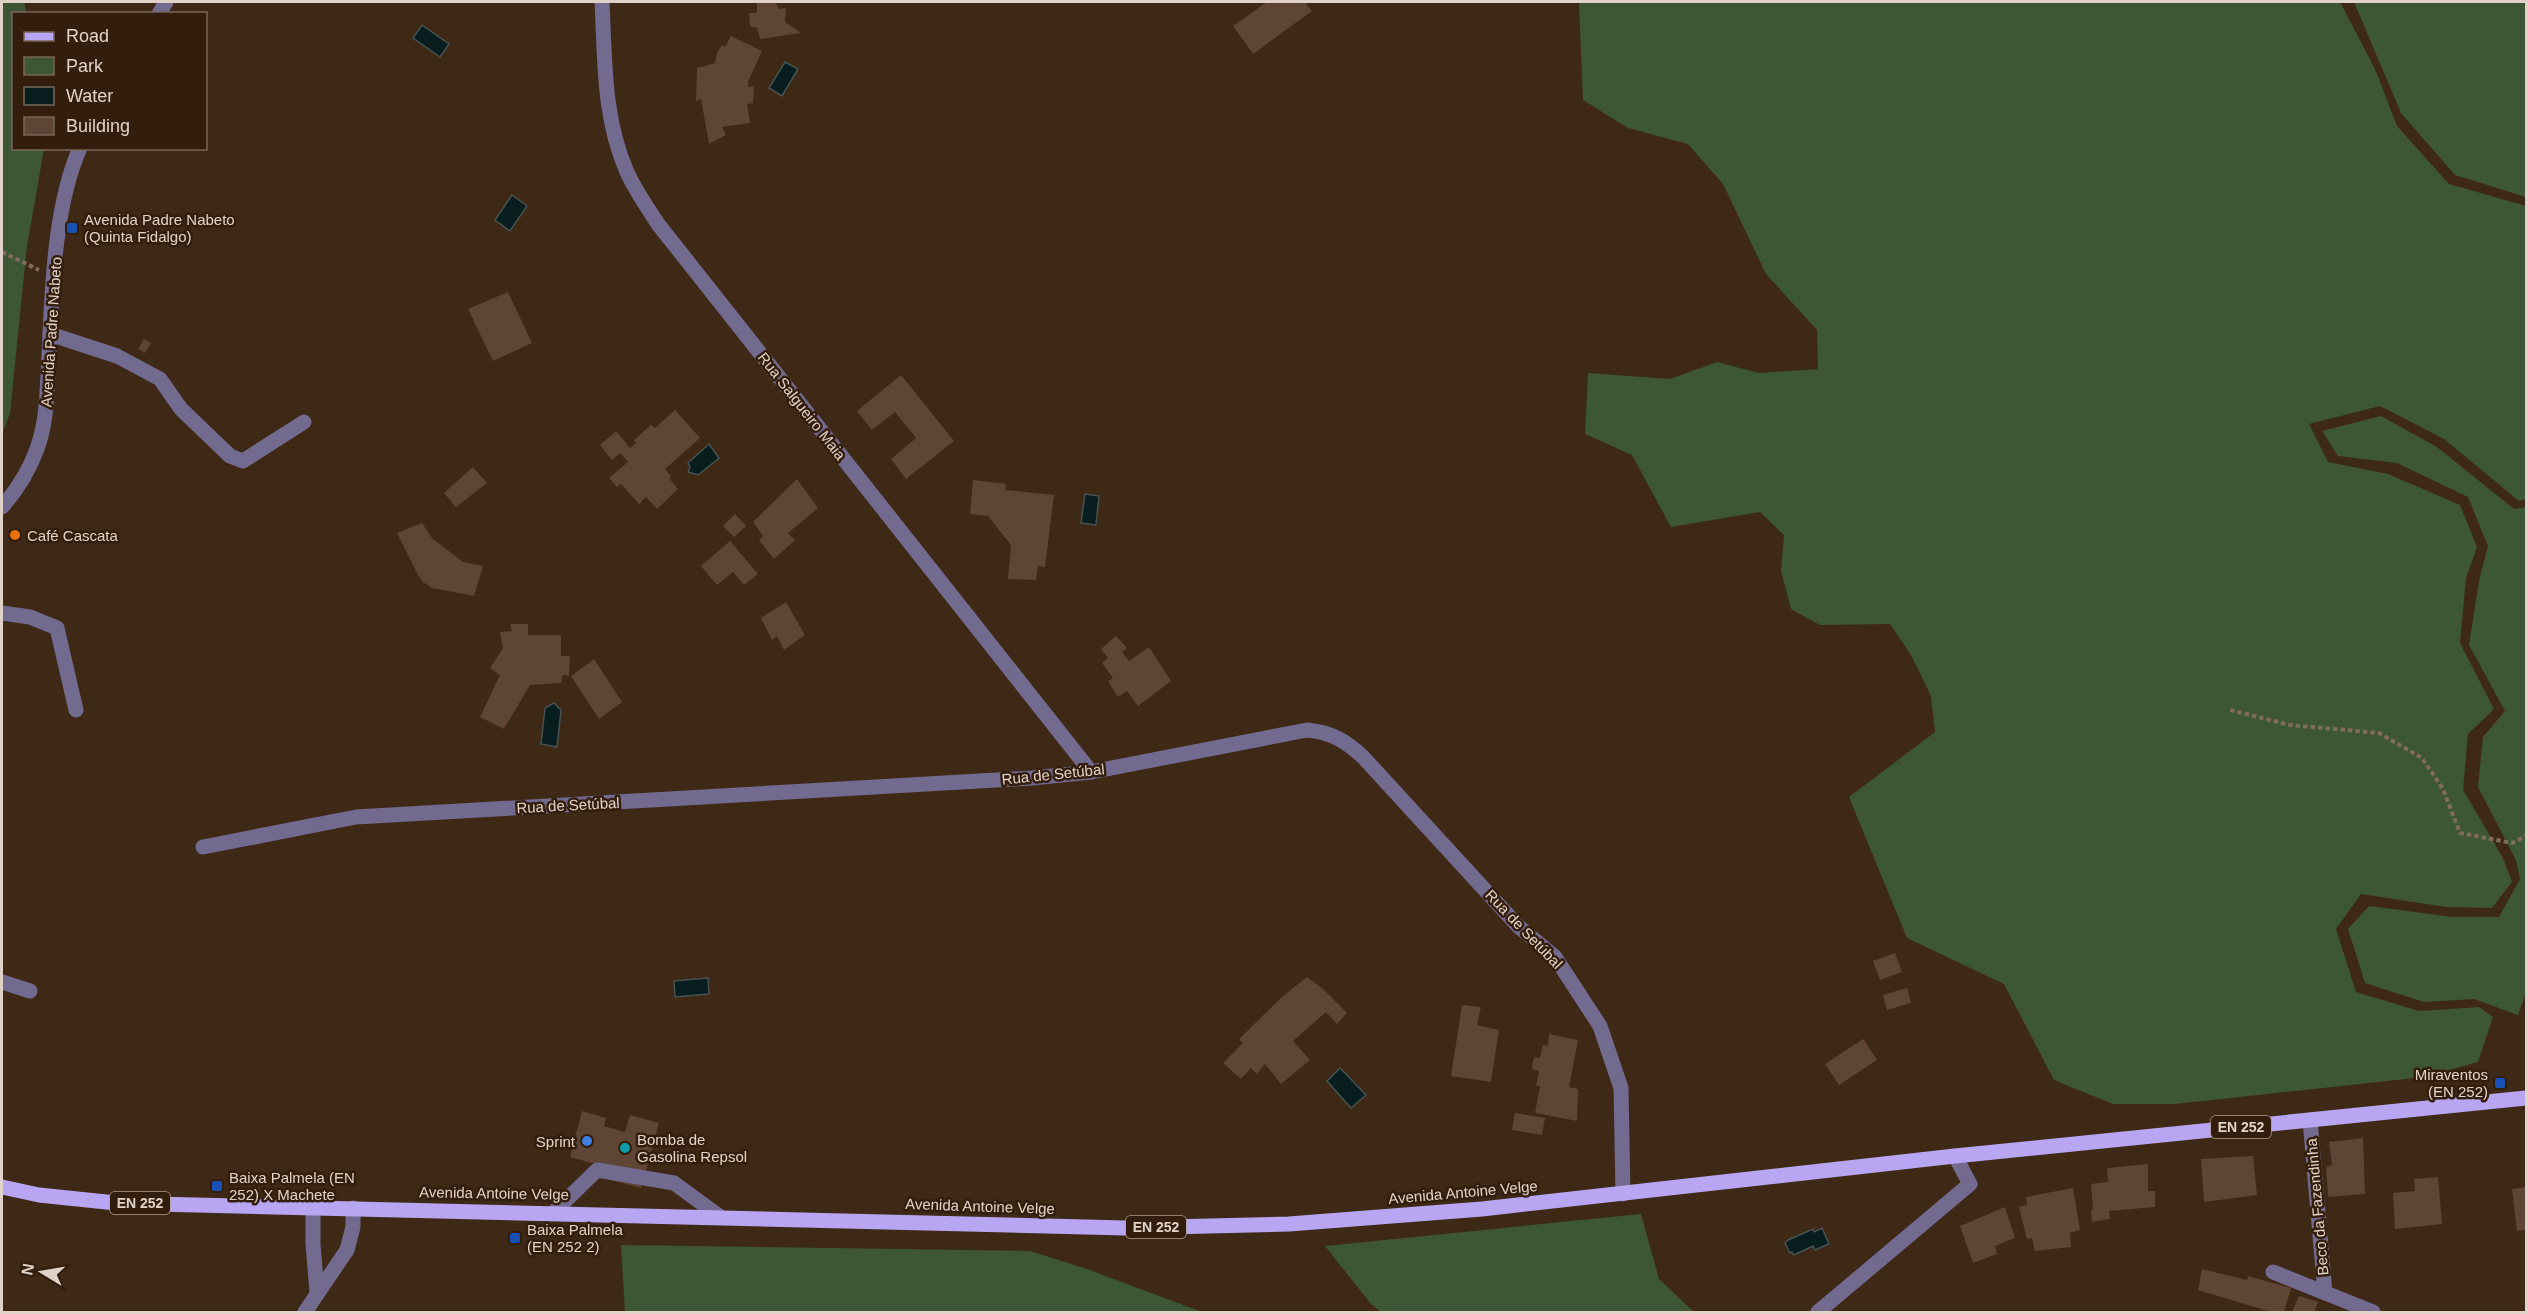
<svg xmlns="http://www.w3.org/2000/svg" width="2528" height="1314" viewBox="0 0 2528 1314" font-family="Arial,sans-serif">
  <style>
    .green { fill: #3d5736 }
    .water { fill: #071d1e; stroke: #485351; stroke-width: 1.5 }
    .building { fill: #5e4535 }
    .lines { fill: none; stroke-linecap: round; stroke-linejoin: round }
    .path { stroke: #7f6c5d; stroke-width: 4; stroke-dasharray: 4.5 3; stroke-linecap: butt }
    .minor { stroke: #736a90; stroke-width: 15 }
    .major { stroke: #b8a6f3; stroke-width: 15 }
    .transit-dot { fill: #1a4fb4; stroke: #331e0d; stroke-width: 2 }
    .food-dot { fill: #e8710a; stroke: #331e0d; stroke-width: 2 }
    .shop-dot { fill: #3f7fe0; stroke: #331e0d; stroke-width: 2 }
    .culture-dot { fill: #0f9aa8; stroke: #331e0d; stroke-width: 2 }
    .labels { text-anchor: middle; dominant-baseline: central; stroke-width: 5; stroke-linejoin: round; paint-order: stroke }
    .shield { fill: #331e0d; stroke: #ad9c90; stroke-width: 1.5 }
    .shield-label { font-size: 14px; font-weight: bold; fill: #e1d2c8 }
    .poi-label { font-size: 15px; fill: #e1d2c8; stroke: #331e0d; text-anchor: start }
    .street-label { font-size: 15px; fill: #e1d2c8; stroke: #331e0d }
  </style>
  <rect width="100%" height="100%" fill="#3e2816"/>
  <g class="green">
    <polygon points="2,2 24,2 27,13 14,14 14,148 44,149 27,246 10,413 2,435"/>
    <polygon points="1579,2 2340,2 2375,69 2397,126 2449,184 2526,206 2526,499 2519,501 2444,439 2380,406 2309,424 2328,462 2388,474 2460,505 2477,547 2466,578 2460,643 2494,709 2468,734 2463,790 2503,858 2512,882 2492,908 2446,907 2361,894 2336,929 2356,992 2419,1011 2479,1007 2493,1017 2478,1062 2424,1077 2175,1104 2113,1104 2054,1080 2004,984 1907,938 1849,797 1935,732 1931,696 1911,655 1890,624 1820,625 1791,609 1781,571 1784,535 1760,512 1671,527 1632,455 1585,434 1588,373 1670,379 1717,362 1759,373 1818,369 1817,330 1766,274 1723,184 1688,144 1628,128 1583,100"/>
    <polygon points="2354,2 2526,2 2526,197 2455,175 2401,113"/>
    <polygon points="2381,416 2437,447 2514,509 2526,507 2526,992 2518,1015 2474,999 2424,1002 2365,983 2348,929 2369,906 2453,917 2499,917 2520,879 2516,860 2478,787 2483,737 2505,711 2469,645 2479,581 2488,546 2468,497 2397,463 2338,456 2322,431"/>
    <polygon points="1641,1214 1659,1279 1694,1312 1381,1312 1371,1304 1325,1246"/>
    <polygon points="621,1245 1030,1251 1087,1269 1202,1312 625,1312"/>
  </g>
  <g class="water">
    <polygon points="422,25 449,44 440,57 413,38"/>
    <polygon points="785,62 798,69 782,96 769,88"/>
    <polygon points="512,195 527,206 510,231 495,220"/>
    <polygon points="709,444 719,458 698,475 688,472 690,467 688,463"/>
    <polygon points="1085,494 1099,496 1096,525 1081,523"/>
    <polygon points="554,703 561,710 557,747 541,744 545,708"/>
    <polygon points="708,978 709,994 675,997 674,981"/>
    <polygon points="1340,1068 1366,1095 1351,1108 1327,1081"/>
    <polygon points="1822,1228 1829,1244 1815,1250 1813,1246 1794,1255 1792,1252 1790,1253 1785,1243 1788,1240 1813,1229 1814,1232"/>
  </g>
  <g class="building">
    <polygon points="775,2 779,9 786,8 785,22 801,33 760,39 757,28 750,26 749,13 757,13 757,3"/>
    <polygon points="1267,2 1305,2 1312,11 1253,54 1233,26"/>
    <polygon points="731,36 762,51 748,82 748,87 754,86 753,103 747,104 750,123 722,127 726,135 709,144 701,99 696,101 697,68 715,63 717,53 722,45 725,47"/>
    <polygon points="508,292 532,343 493,361 468,309"/>
    <polygon points="144,339 151,343 145,353 138,349"/>
    <polygon points="901,375 954,441 906,479 891,459 916,438 895,412 872,430 857,411"/>
    <polygon points="675,410 700,438 665,469 671,476 669,478 678,489 657,509 646,497 639,504 621,484 617,487 609,478 628,462 620,453 612,460 600,445 616,431 630,448 636,443 634,440 651,425 655,428"/>
    <polygon points="473,467 487,483 456,507 444,493"/>
    <polygon points="797,479 818,508 788,533 795,540 774,559 759,540 763,536 753,522"/>
    <polygon points="973,480 1006,484 1005,490 1054,495 1045,567 1038,566 1036,580 1008,579 1011,545 988,516 970,514"/>
    <polygon points="735,514 746,526 734,537 723,526"/>
    <polygon points="422,523 432,538 463,562 483,566 474,596 432,588 423,582 418,575 397,533"/>
    <polygon points="730,541 758,574 744,585 733,572 717,585 701,566"/>
    <polygon points="786,602 805,635 784,650 777,636 772,640 761,618"/>
    <polygon points="510,624 528,624 528,635 561,635 561,656 570,656 569,676 563,675 561,683 530,685 504,729 480,717 500,675 490,668 503,648 500,632 512,631"/>
    <polygon points="1116,636 1127,648 1122,652 1129,661 1149,647 1171,681 1138,706 1127,691 1118,697 1108,681 1113,678 1102,663 1108,658 1101,649"/>
    <polygon points="594,659 622,702 599,719 571,676"/>
    <polygon points="1895,953 1902,972 1880,980 1873,961"/>
    <polygon points="1307,977 1322,988 1347,1013 1337,1024 1326,1012 1293,1041 1310,1060 1281,1084 1265,1064 1257,1074 1251,1068 1241,1079 1223,1063 1243,1043 1239,1039 1283,996"/>
    <polygon points="1907,988 1911,1003 1887,1010 1883,995"/>
    <polygon points="1462,1005 1481,1007 1477,1025 1499,1030 1491,1082 1451,1076"/>
    <polygon points="1549,1034 1578,1040 1569,1087 1578,1089 1577,1121 1535,1113 1540,1086 1536,1086 1539,1071 1532,1069 1534,1057 1540,1058 1543,1045 1548,1046"/>
    <polygon points="1863,1039 1877,1060 1839,1085 1825,1064"/>
    <polygon points="582,1111 606,1118 604,1126 625,1132 630,1115 659,1123 641,1188 611,1180 614,1169 570,1157"/>
    <polygon points="1515,1113 1545,1118 1542,1135 1512,1130"/>
    <polygon points="2363,1138 2365,1194 2328,1197 2326,1167 2332,1165 2329,1142"/>
    <polygon points="2253,1156 2257,1195 2204,1202 2201,1159"/>
    <polygon points="2148,1164 2148,1191 2155,1191 2155,1207 2109,1211 2110,1219 2092,1222 2091,1210 2093,1209 2091,1184 2108,1182 2107,1168"/>
    <polygon points="2438,1177 2442,1224 2395,1229 2393,1193 2415,1191 2414,1179"/>
    <polygon points="2526,1187 2526,1230 2517,1231 2512,1189"/>
    <polygon points="2073,1188 2080,1230 2070,1233 2071,1247 2035,1251 2032,1238 2027,1239 2019,1207 2027,1205 2026,1197"/>
    <polygon points="2005,1207 2015,1238 1995,1246 1997,1254 1973,1263 1960,1226"/>
    <polygon points="2202,1269 2247,1280 2248,1276 2291,1288 2284,1312 2271,1312 2198,1290"/>
    <polygon points="2299,1296 2318,1302 2314,1312 2292,1312"/>
  </g>
  <g class="lines">
    <g class="path">
      <polyline points="2,252 39,270"/>
      <polyline points="2230,710 2290,725 2379,733 2422,758 2443,789 2460,833 2512,843 2526,836"/>
    </g>
    <g class="minor">
      <path d="M602 2C605 59 603 118 627 172 635 190 647 207 658 224L1091 772"/>
      <polyline points="159,14 166,2"/>
      <polyline points="50,334 117,356 160,379 181,409 230,456 243,461 304,422"/>
      <path d="M2 507C17 490 29 471 37 449 48 419 47 386 49 355 52 292 54 206 80 148"/>
      <polyline points="2,613 30,617 57,628 76,710"/>
      <path d="M203 847 356 817 1032 778 1091 772 1307 730C1331 732 1346 741 1363 757L1518 926 1555 957 1600 1026 1621 1088 1623 1194"/>
      <polyline points="2,982 30,991"/>
      <polyline points="2310,1120 2325,1293"/>
      <polyline points="313,1207 313,1244 317,1292"/>
      <polyline points="554,1212 597,1170 674,1183 719,1216"/>
      <polyline points="2273,1272 2373,1312"/>
      <polyline points="305,1312 347,1250 353,1227 353,1208"/>
      <polyline points="1818,1312 1970,1184 1955,1156"/>
    </g>
    <polyline class="major" points="2,1187 39,1195 116,1203 1125,1228 1289,1224 1482,1209 1955,1156 2526,1098"/>
  </g>
  <g class="transit-dot">
    <rect x="66" y="222" width="12" height="12" rx="3"/>
    <rect x="2494" y="1077" width="12" height="12" rx="3"/>
    <rect x="211" y="1180" width="12" height="12" rx="3"/>
    <rect x="509" y="1232" width="12" height="12" rx="3"/>
  </g>
  <circle class="food-dot" cx="15" cy="535" r="6"/>
  <circle class="shop-dot" cx="587" cy="1141" r="6"/>
  <circle class="culture-dot" cx="625" cy="1148" r="6"/>
  <g class="labels">
    <g class="shield">
      <rect x="2211" y="1116" width="60" height="22" rx="4.5"/>
      <rect x="110" y="1192" width="60" height="22" rx="4.5"/>
      <rect x="1126" y="1216" width="60" height="22" rx="4.5"/>
    </g>
    <g class="shield-label">
      <text x="2241" y="1127">EN 252</text>
      <text x="140" y="1203">EN 252</text>
      <text x="1156" y="1227">EN 252</text>
    </g>
    <g class="poi-label">
      <text x="84" y="219">Avenida Padre Nabeto<tspan x="84" dy="17">(Quinta Fidalgo)</tspan></text>
      <text x="27" y="535">Café Cascata</text>
      <text x="2488" y="1074" text-anchor="end">Miraventos<tspan x="2488" dy="17">(EN 252)</tspan></text>
      <text x="637" y="1139">Bomba de<tspan x="637" dy="17">Gasolina Repsol</tspan></text>
      <text x="575" y="1141" text-anchor="end">Sprint</text>
      <text x="229" y="1177">Baixa Palmela (EN<tspan x="229" dy="17">252) X Machete</tspan></text>
      <text x="527" y="1229">Baixa Palmela<tspan x="527" dy="17">(EN 252 2)</tspan></text>
    </g>
    <g class="street-label">
      <text transform="translate(51 332) rotate(-86)">Avenida Padre Nabeto</text>
      <text transform="translate(802 406) rotate(52)">Rua Salgueiro Maia</text>
      <text transform="translate(1053 774) rotate(-6)">Rua de Setúbal</text>
      <text transform="translate(568 805) rotate(-3)">Rua de Setúbal</text>
      <text transform="translate(1524 929) rotate(46)">Rua de Setúbal</text>
      <text transform="translate(1463 1192) rotate(-5)">Avenida Antoine Velge</text>
      <text transform="translate(494 1193) rotate(1)">Avenida Antoine Velge</text>
      <text transform="translate(980 1206) rotate(2)">Avenida Antoine Velge</text>
      <text transform="translate(2317 1207) rotate(-95)">Beco da Fazendinha</text>
    </g>
  </g>
  <rect width="2528" height="1314" fill="none" stroke="#e1d2c8" stroke-width="6"/>
  <rect x="12" y="12" width="195" height="138" fill="#331e0d" stroke="#796658" stroke-width="1.5"/>
  <rect x="24" y="32" width="30" height="9" fill="#b8a6f3" stroke="#796658" stroke-width="1.5"/>
  <text x="66" y="42" font-size="18" fill="#e1d2c8">Road</text>
  <rect x="24" y="57" width="30" height="18" fill="#3d5736" stroke="#796658" stroke-width="1.5"/>
  <text x="66" y="72" font-size="18" fill="#e1d2c8">Park</text>
  <rect x="24" y="87" width="30" height="18" fill="#071d1e" stroke="#796658" stroke-width="1.5"/>
  <text x="66" y="102" font-size="18" fill="#e1d2c8">Water</text>
  <rect x="24" y="117" width="30" height="18" fill="#5e4535" stroke="#796658" stroke-width="1.5"/>
  <text x="66" y="132" font-size="18" fill="#e1d2c8">Building</text>
  <g transform="translate(42 1272) rotate(281)" stroke="#331e0d" stroke-width="4.5" paint-order="stroke">
  <path d="M0-4.5L10 22L0 15L-10 22Z" fill="#e1d2c8"/>
  <text y="-9" font-size="16" font-weight="bold" text-anchor="middle" fill="#e1d2c8">N</text>
  </g>
</svg>
